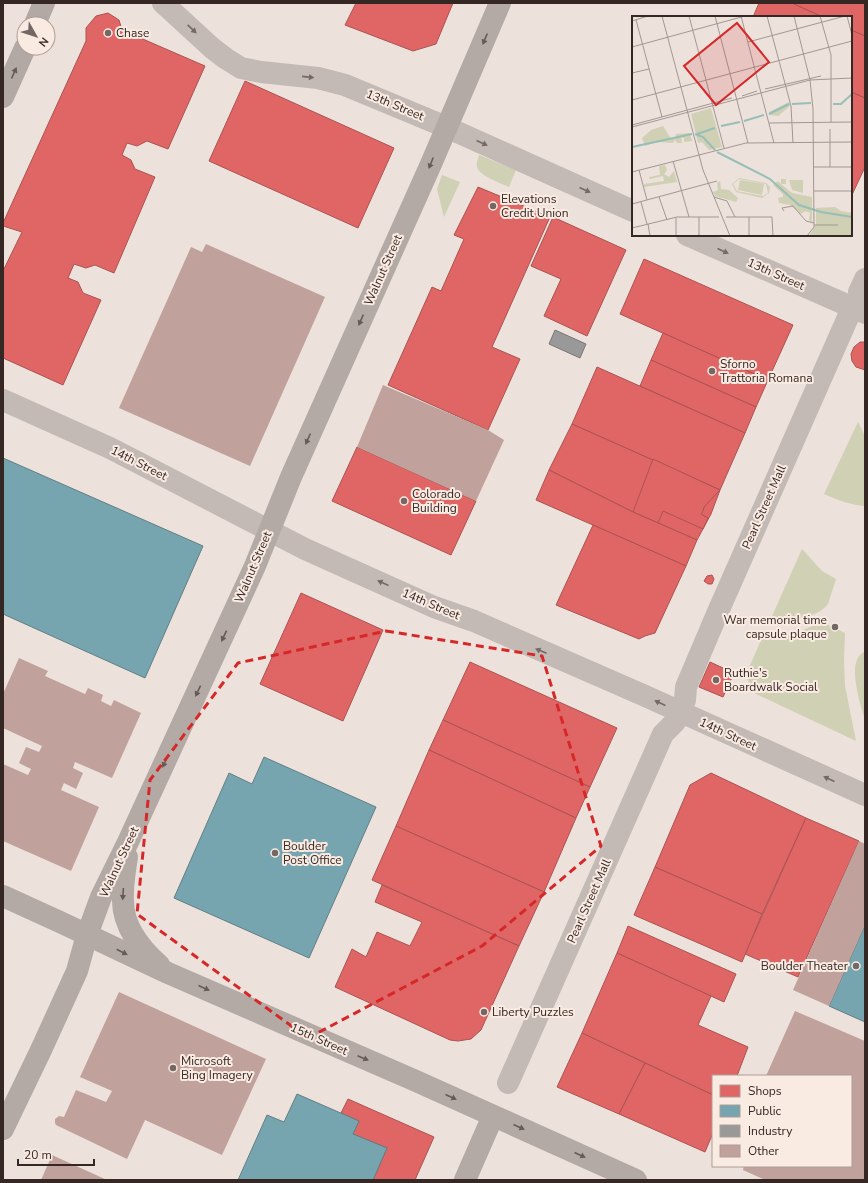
<svg xmlns="http://www.w3.org/2000/svg" width="868" height="1183" viewBox="0 0 868 1183" font-family="'Nunito Sans',sans-serif">
  <style>
    .green { fill: #d0d0b4 }
    .shops { fill: #e06666; stroke: #ac5352 }
    .public { fill: #76a5af; stroke: #627f85 }
    .industry { fill: #999; stroke: #7b7776 }
    .building { fill: #c1a19c }
    .lines { fill: none; stroke-linecap: round; stroke-linejoin: round }
    .street { stroke: #c4bab5; stroke-width: 22 }
    .secondary { stroke: #b4aaa5; stroke-width: 22 }
    .primary { stroke: #b2a8a4; stroke-width: 22 }
    .oneway { fill: #756965 }
    .oneway2 { fill: #675b58 }
    .oneway3 { fill: #665b57 }
    .marked { fill: none; stroke: #d62828; stroke-width: 3; stroke-dasharray: 8 5; stroke-linejoin: round }
    .poi-dot { fill: #746864; stroke: #faebe2; stroke-width: 1.5 }
    .labels { text-anchor: middle; dominant-baseline: central; stroke-width: 4; stroke-linejoin: round; paint-order: stroke }
    .poi-label { font-size: 12px; fill: #342724; stroke: #faebe2; text-anchor: start }
    .street-label { font-size: 12px; fill: #342724; stroke: #faebe2 }
    .inset-river { fill: none; stroke: #97bfb8; stroke-width: 2 }
    .inset-road { fill: none; stroke: #a29792; stroke-width: 1 }
    .view { fill: #d62828; fill-opacity: 0.15; stroke: #d62828; stroke-width: 2 }
    .inset-edge { fill: none; stroke: #342724; stroke-width: 2 }
  </style>
  <rect width="100%" height="100%" fill="#ece1db"/>
  <g class="green">
    <path d="M479 155 516 170 509 187C501 183 479 176 477 167 476 163 478 159 479 155Z"/>
    <polygon points="442,175 460,182 444,217 437,189"/>
    <path d="M858 422 865 436V506C850 505 838 500 824 494Z"/>
    <path d="M802 549 822 571 836 579 828 604C818 618 784 623 768 625Z"/>
    <path d="M822 622 845 633 844 661 845 686 856 741 752 692 746 674 762 638C784 638 802 631 822 622Z"/>
    <path d="M865 651V719C860 706 851 672 857 660 858 656 861 654 865 651Z"/>
  </g>
  <g class="shops">
    <polygon points="356,3 453,3 436,44 413,51 345,25"/>
    <polygon points="759,3 792,3 823,17 753,17"/>
    <polygon points="792,3 863,3 865,4 865,36 851,30 851,17 823,17"/>
    <polygon points="108,13 119,20 122,30 205,66 168,149 147,141 137,146 127,143 122,155 131,160 135,169 155,177 114,273 95,265 86,268 74,264 68,278 78,282 83,293 101,300 63,385 3,358 3,271 22,232 3,226 3,223 86,41 86,28 96,16"/>
    <polygon points="851,30 865,36 865,98 851,92"/>
    <polygon points="245,81 394,148 358,228 209,161"/>
    <polygon points="851,92 865,98 865,167 851,197"/>
    <polygon points="478,187 550,217 492,347 520,359 488,430 388,385 432,287 441,291 464,239 454,235"/>
    <polygon points="553,217 626,250 587,336 544,316 561,279 531,266"/>
    <polygon points="644,259 793,325 768,380 620,314"/>
    <polygon points="663,333 768,380 756,407 651,360"/>
    <polygon points="860,342 865,342 865,370 856,367 852,361 851,354 854,347"/>
    <polygon points="651,360 756,407 745,433 640,386"/>
    <polygon points="597,367 745,433 720,490 572,424"/>
    <polygon points="572,424 720,490 711,514 697,540 633,512 549,470"/>
    <polygon points="357,447 476,501 451,555 332,501"/>
    <polygon points="653,459 720,490 704,507 703,511 701,514 708,518 703,529 663,511 658,523 633,512"/>
    <polygon points="549,470 633,512 697,540 686,566 536,500"/>
    <polygon points="593,525 686,566 655,633 645,636 639,639 556,605"/>
    <polygon points="712,575 714,579 712,584 708,584 704,581 707,576"/>
    <polygon points="301,593 383,630 343,721 260,684"/>
    <polygon points="470,662 617,728 590,787 443,720"/>
    <polygon points="710,662 734,673 723,697 699,687"/>
    <polygon points="443,720 590,787 576,818 429,750"/>
    <polygon points="429,750 576,818 544,892 396,826"/>
    <polygon points="711,773 806,818 762,914 655,867 690,785"/>
    <polygon points="806,818 859,841 798,977 745,954"/>
    <polygon points="396,826 544,892 519,946 372,880"/>
    <polygon points="655,867 762,914 742,962 634,915"/>
    <polygon points="382,885 519,946 481,1030 471,1039 458,1041 450,1040 335,987 352,949 366,957 377,932 410,946 422,922 375,902"/>
    <polygon points="628,926 736,974 724,1002 617,953"/>
    <polygon points="617,953 711,996 698,1025 748,1047 737,1076 713,1076 713,1095 582,1033"/>
    <polygon points="582,1033 645,1063 619,1114 557,1087"/>
    <polygon points="645,1063 713,1095 713,1133 705,1152 619,1114"/>
    <polygon points="348,1099 434,1137 415,1180 373,1180 387,1148 353,1134 359,1121 341,1113"/>
  </g>
  <g class="public">
    <polygon points="3,458 203,546 145,678 3,614"/>
    <polygon points="264,757 376,807 309,958 174,898 229,773 252,784"/>
    <polygon points="865,925 865,1022 829,1006"/>
    <polygon points="297,1094 359,1121 353,1134 387,1148 373,1180 238,1180 267,1115 284,1122"/>
  </g>
  <polygon class="industry" points="555,330 586,344 580,358 549,344"/>
  <g class="building">
    <polygon points="206,244 325,297 250,466 119,408 191,247 202,252"/>
    <polygon points="383,385 488,430 504,440 476,501 357,447"/>
    <polygon points="19,658 48,671 45,676 85,694 88,688 103,695 101,701 111,706 114,700 141,713 112,778 75,762 73,768 83,773 76,789 64,783 61,790 99,807 71,871 3,841 3,764 28,775 31,769 19,763 26,747 39,752 42,746 3,728 3,694"/>
    <polygon points="859,841 865,844 865,925 829,1006 793,990"/>
    <polygon points="119,992 266,1059 222,1155 145,1120 127,1159 56,1125 55,1123 55,1119 59,1116 64,1117 76,1090 106,1102 112,1091 80,1077"/>
    <polygon points="795,1011 865,1041 865,1180 765,1180 743,1170 744,1166 851,1166 851,1076 766,1076"/>
    <polygon points="52,1155 107,1180 41,1180"/>
  </g>
  <g class="lines">
    <g class="street">
      <polyline points="163,3 212,48 225,58 241,68 261,72 318,78 345,85 446,127 633,211"/>
      <polyline points="687,235 865,313"/>
      <polyline points="859,292 865,279"/>
      <polyline points="3,400 110,448 305,549 434,607 474,621 643,695 865,795"/>
      <polyline points="685,700 686,687 717,614 849,315"/>
      <polyline points="508,1083 663,734 675,722"/>
    </g>
    <g class="secondary">
      <path d="M127 857C125 871 122 886 123 901 123 926 141 949 159 965"/>
      <polyline points="3,896 60,922 168,973 416,1081 636,1180"/>
      <polyline points="3,1129 41,1050 77,971 87,935 101,897 128,842 255,566 291,477 431,164 500,3"/>
      <polyline points="465,1180 493,1116"/>
    </g>
    <g class="primary">
      <polyline points="35,24 44,3"/>
      <polyline points="3,97 25,48"/>
    </g>
  </g>
  <defs><path id="oneway-solid" d="M-6-.8H1V-3.2L6.5 0L1 3.2V.8H-6Z"/></defs>
  <g class="oneway">
    <use href="#oneway-solid" transform="translate(192 29) rotate(43)"/>
    <use href="#oneway-solid" transform="translate(308 77) rotate(6)"/>
    <use href="#oneway-solid" transform="translate(482 143) rotate(25)"/>
    <use href="#oneway-solid" transform="translate(585 190) rotate(24)"/>
    <use href="#oneway-solid" transform="translate(723 251) rotate(24)"/>
    <use href="#oneway-solid" transform="translate(383 583) rotate(-156)"/>
    <use href="#oneway-solid" transform="translate(541 651) rotate(-157)"/>
    <use href="#oneway-solid" transform="translate(660 703) rotate(-155)"/>
    <use href="#oneway-solid" transform="translate(829 779) rotate(-156)"/>
  </g>
  <g class="oneway2">
    <use href="#oneway-solid" transform="translate(485 39) rotate(113)"/>
    <use href="#oneway-solid" transform="translate(431 163) rotate(112)"/>
    <use href="#oneway-solid" transform="translate(361 320) rotate(114)"/>
    <use href="#oneway-solid" transform="translate(308 439) rotate(114)"/>
    <use href="#oneway-solid" transform="translate(224 636) rotate(115)"/>
    <use href="#oneway-solid" transform="translate(198 691) rotate(115)"/>
    <use href="#oneway-solid" transform="translate(165 762) rotate(115)"/>
    <use href="#oneway-solid" transform="translate(123 894) rotate(94)"/>
    <use href="#oneway-solid" transform="translate(122 952) rotate(27)"/>
    <use href="#oneway-solid" transform="translate(204 988) rotate(24)"/>
    <use href="#oneway-solid" transform="translate(363 1058) rotate(23)"/>
    <use href="#oneway-solid" transform="translate(451 1097) rotate(24)"/>
    <use href="#oneway-solid" transform="translate(519 1127) rotate(24)"/>
    <use href="#oneway-solid" transform="translate(580 1155) rotate(24)"/>
  </g>
  <use class="oneway3" href="#oneway-solid" transform="translate(14 73) rotate(-66)"/>
  <path class="marked" d="M386 631 542 656 601 846 482 946 308 1038 137 914 150 780 238 663Z"/>
  <g class="poi-dot">
    <circle cx="108" cy="33" r="4"/>
    <circle cx="493" cy="206" r="4"/>
    <circle cx="712" cy="371" r="4"/>
    <circle cx="404" cy="501" r="4"/>
    <circle cx="835" cy="627" r="4"/>
    <circle cx="716" cy="680" r="4"/>
    <circle cx="275" cy="853" r="4"/>
    <circle cx="856" cy="966" r="4"/>
    <circle cx="484" cy="1012" r="4"/>
    <circle cx="173" cy="1068" r="4"/>
  </g>
  <g class="labels">
    <g class="poi-label">
      <text x="116" y="33">Chase</text>
      <text x="501" y="199">Elevations<tspan x="501" dy="14">Credit Union</tspan></text>
      <text x="720" y="364">Sforno<tspan x="720" dy="14">Trattoria Romana</tspan></text>
      <text x="412" y="494">Colorado<tspan x="412" dy="14">Building</tspan></text>
      <text x="827" y="620" text-anchor="end">War memorial time<tspan x="827" dy="14">capsule plaque</tspan></text>
      <text x="724" y="673">Ruthie's<tspan x="724" dy="14">Boardwalk Social</tspan></text>
      <text x="283" y="846">Boulder<tspan x="283" dy="14">Post Office</tspan></text>
      <text x="848" y="966" text-anchor="end">Boulder Theater</text>
      <text x="492" y="1012">Liberty Puzzles</text>
      <text x="181" y="1061">Microsoft<tspan x="181" dy="14">Bing Imagery</tspan></text>
    </g>
    <g class="street-label">
      <text transform="translate(395 105) rotate(23)">13th Street</text>
      <text transform="translate(383 270) rotate(-66)">Walnut Street</text>
      <text transform="translate(776 274) rotate(24)">13th Street</text>
      <text transform="translate(139 463) rotate(27)">14th Street</text>
      <text transform="translate(764 507) rotate(-66)">Pearl Street Mall</text>
      <text transform="translate(253 567) rotate(-67)">Walnut Street</text>
      <text transform="translate(431 604) rotate(23)">14th Street</text>
      <text transform="translate(728 734) rotate(25)">14th Street</text>
      <text transform="translate(119 862) rotate(-65)">Walnut Street</text>
      <text transform="translate(589 901) rotate(-66)">Pearl Street Mall</text>
      <text transform="translate(319 1039) rotate(24)">15th Street</text>
    </g>
  </g>
  <g transform="translate(632 16)">
    <rect width="220" height="220" fill="#ece1db"/>
    <path d="M157 86 158 90 146 100 138 99 137 96ZM79 92 90 131 77 134 70 126 66 127 59 98ZM31 110 39 123H43L44 118 58 117 60 125 52 126V122L49 121 50 127H45L43 124 41 127 24 126 13 130 10 122 19 114ZM33 149 35 154 32 158 37 161 42 155 45 166 12 171V168L32 165 31 160 18 163 17 161 28 159 27 150ZM107 162 134 167 138 171 137 177 130 182 104 176 100 168ZM107 163 134 168 136 177 131 180 105 175 101 168ZM149 163H154V168H149L160 177 180 181V206L177 204 178 197 173 195 169 198 158 189 147 187 146 182 151 181V178L141 169 146 165 149 168ZM108 164 132 168 130 179 106 174ZM157 164H171V177L160 174ZM88 165 89 173 97 174 106 182 104 186 83 180 81 176 86 174 85 167ZM203 191 209 195 220 197V220H177L184 208V192Z" fill="#d0d0b4" fill-rule="evenodd"/>
    <path class="inset-river" d="M160 88 179 87M201 88H209L220 78M137 98 157 88M112 105 132 99M89 110 108 106M63 118 71 121 83 134M65 118 83 112M0 131 60 118M85 136 138 163 167 189 189 196 220 201"/>
    <path class="inset-road" d="M30 0 71 154 98 220M57 0 92 132M83 0 116 127M109 0 142 127M135 0 159 90 161 127M162 0 178 64 181 93 182 211 175 220M188 0 199 39V106M215 0 220 19M4 4 30 101M0 5 16 0M116 26 213 0M0 31 113 0M0 57 17 53M133 73 189 60M110 80 125 75M0 84 220 25M137 107 220 106M0 109 100 82M0 111 178 64 220 62M198 113V151M67 139 114 127 220 126M41 145 57 201M182 151H220M7 154 15 184M0 156 67 139M182 175H220M27 181 35 204M82 181 95 185 103 201M9 186 15 208M0 188 85 165M152 195 150 192 161 190 174 205 182 207M94 201H140L141 220M117 201V220M16 208 18 220M182 209H206M0 212 45 201H87M44 220V202M67 220V201"/>
    <path class="view" d="M105 7 137 46 84 89 52 50Z"/>
    <rect width="220" height="220" class="inset-edge"/>
  </g>
  <rect width="868" height="1183" fill="none" stroke="#342724" stroke-width="8"/>
  <rect x="712" y="1075" width="140" height="92" fill="#faebe2" stroke="#ab9d96"/>
  <rect x="720" y="1085" width="20" height="12" fill="#e06666" stroke="#ab9d96"/>
  <text x="748" y="1095" font-size="12" fill="#342724">Shops</text>
  <rect x="720" y="1105" width="20" height="12" fill="#76a5af" stroke="#ab9d96"/>
  <text x="748" y="1115" font-size="12" fill="#342724">Public</text>
  <rect x="720" y="1125" width="20" height="12" fill="#999999" stroke="#ab9d96"/>
  <text x="748" y="1135" font-size="12" fill="#342724">Industry</text>
  <rect x="720" y="1145" width="20" height="12" fill="#c1a19c" stroke="#ab9d96"/>
  <text x="748" y="1155" font-size="12" fill="#342724">Other</text>
  <g transform="translate(36 36) rotate(129)"><circle r="19" fill="#faebe2" stroke="#ab9d96"/>
  <path d="M0-3L7 15L0 10L-7 15Z" fill="#746864"/>
  <text y="-6" font-size="11" font-weight="bold" text-anchor="middle" fill="#342724">N</text>
  </g>
  <path d="M18 1159v6h76v-6" fill="none" stroke="#342724" stroke-width="2"/>
  <text x="24" y="1159" font-size="12" fill="#342724" stroke="#faebe2" stroke-width="3" paint-order="stroke">20 m</text>
</svg>
